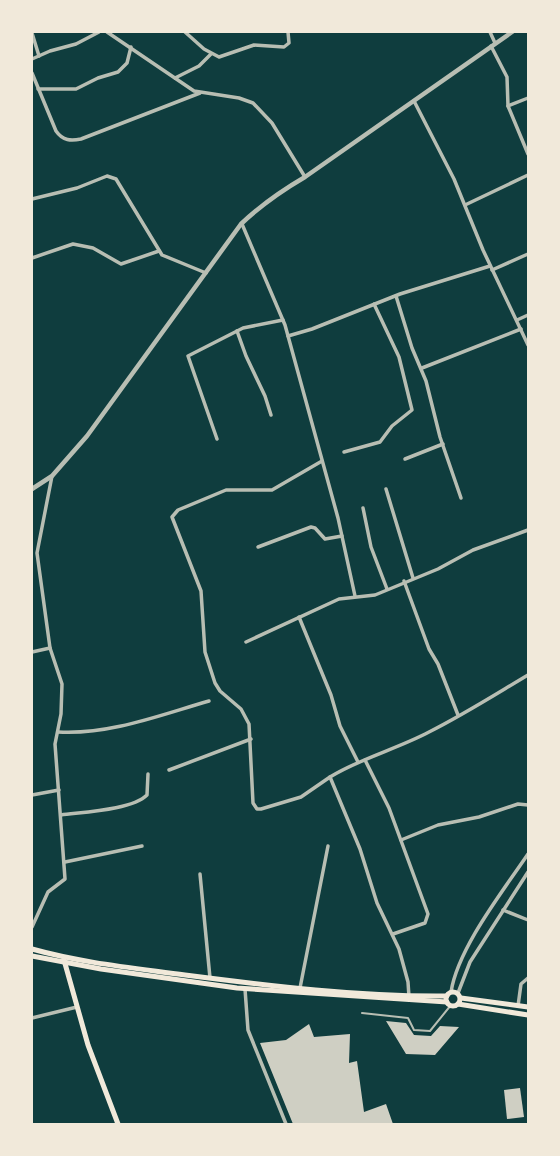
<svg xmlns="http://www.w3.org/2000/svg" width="560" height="1156" viewBox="0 0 560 1156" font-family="'PT Sans',sans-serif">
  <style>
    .building { fill: #cfcfc3 }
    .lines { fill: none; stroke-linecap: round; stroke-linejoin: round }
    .service { stroke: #b8beb3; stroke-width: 2 }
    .minor { stroke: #b8beb3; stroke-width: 3.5 }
    .tertiary { stroke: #b8beb3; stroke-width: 4.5 }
    .secondary { stroke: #f1e9da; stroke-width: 5 }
  </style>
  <rect width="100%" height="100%" fill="#0f3d3e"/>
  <g class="building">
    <polygon points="386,1021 406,1023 414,1035 431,1036 440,1026 459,1027 435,1055 406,1054"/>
    <polygon points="309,1024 314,1037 350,1034 349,1063 357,1061 364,1112 386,1104 393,1124 293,1124 260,1043 286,1040"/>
    <polygon points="520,1088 524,1117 507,1119 504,1090"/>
  </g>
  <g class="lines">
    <polyline class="service" points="362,1013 408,1018 414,1030 430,1031 451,1005"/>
    <g class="minor">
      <polyline points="107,32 194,91 239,98 253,103 272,123 305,177"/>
      <polyline points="185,32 204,49 219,57 254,45 284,47 289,43 288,32"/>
      <polyline points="490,32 495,43"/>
      <polyline points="32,33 39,56"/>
      <polyline points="491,46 507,77 508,106 528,154"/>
      <polyline points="32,59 50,51 76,44 99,32"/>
      <path d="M32 73 56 131C63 141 71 141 81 139L200 93"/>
      <polyline points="175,78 199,66 211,54"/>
      <polyline points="38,89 76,89 98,78 118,72 127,63 131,47"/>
      <polyline points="414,101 454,179 483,250 528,345"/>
      <polyline points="508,106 528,98"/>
      <polyline points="32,199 77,188 107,176 116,179 119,184 162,255 206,273"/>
      <polyline points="465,205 528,175"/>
      <polyline points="242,224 285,325 338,518 355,596"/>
      <polyline points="32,258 73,244 93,248 121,264 159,251"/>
      <polyline points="492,270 528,254"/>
      <polyline points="396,296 412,348 426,381 440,437 461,498"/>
      <polyline points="517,320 528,315"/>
      <polyline points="237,331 246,356 265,396 271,415"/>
      <polyline points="288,336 312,329 400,294 490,266"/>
      <polyline points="422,368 521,329"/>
      <polyline points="217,439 188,356 243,328 283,320"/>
      <polyline points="344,452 380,442 392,426 412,410 399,357 374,304"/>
      <polyline points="405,459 443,444"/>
      <polyline points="322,461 272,490 226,490 178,510 172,517 201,591 205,652 215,683 220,691 241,709 249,724 253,803 257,809 261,809 301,797 330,777 360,849 377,903 399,949 408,982 409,997"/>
      <polyline points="386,489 413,578"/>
      <polyline points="363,508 371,547 387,589"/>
      <polyline points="258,547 311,527 315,528 325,539 342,536"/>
      <polyline points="404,581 429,649 438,664 458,715"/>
      <polyline points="299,617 331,695 340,726 358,762"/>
      <polyline points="246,642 339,599 375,595 438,569 473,550 528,530"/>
      <polyline points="32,652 50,648"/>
      <path d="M58 732C110 735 160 715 209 701"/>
      <polyline points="365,760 389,808 428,914 425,923 393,934"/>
      <polyline points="169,770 251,739"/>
      <path d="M330 777C361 758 397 749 429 732 463 715 496 694 528 675"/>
      <polyline points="32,795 59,790"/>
      <path d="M61 815C83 812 132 810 147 795L148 774"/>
      <polyline points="401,840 438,825 479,817 518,804 528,805"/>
      <polyline points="65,862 142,846"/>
      <polyline points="200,874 210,978"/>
      <polyline points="503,910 528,920"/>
      <polyline points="32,927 48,892 65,879 55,744 61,714 62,684 50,648 37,553 52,476"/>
      <polyline points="300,988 328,846"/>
      <polyline points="245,989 248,1030 286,1124"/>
      <path d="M451 992C458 948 503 891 528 854"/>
      <polyline points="458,993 470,962 528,872"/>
      <polyline points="518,1006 521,984 528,978"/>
      <polyline points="32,1018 77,1007"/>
    </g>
    <path class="tertiary" d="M32 489 52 476 87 436 241 224C261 205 281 191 305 177L512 32"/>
    <g class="secondary">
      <path d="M32 949C82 963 134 968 185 975 271 986 360 997 447 996"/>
      <polyline points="32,956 101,969 237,988 447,1002"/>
      <polyline points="64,960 88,1045 118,1124"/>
      <circle cx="453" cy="999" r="7"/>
      <polyline points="461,998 528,1007"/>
      <polyline points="458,1004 528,1015"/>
    </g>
  </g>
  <rect width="560" height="1156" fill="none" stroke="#f1e9da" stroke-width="66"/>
</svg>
